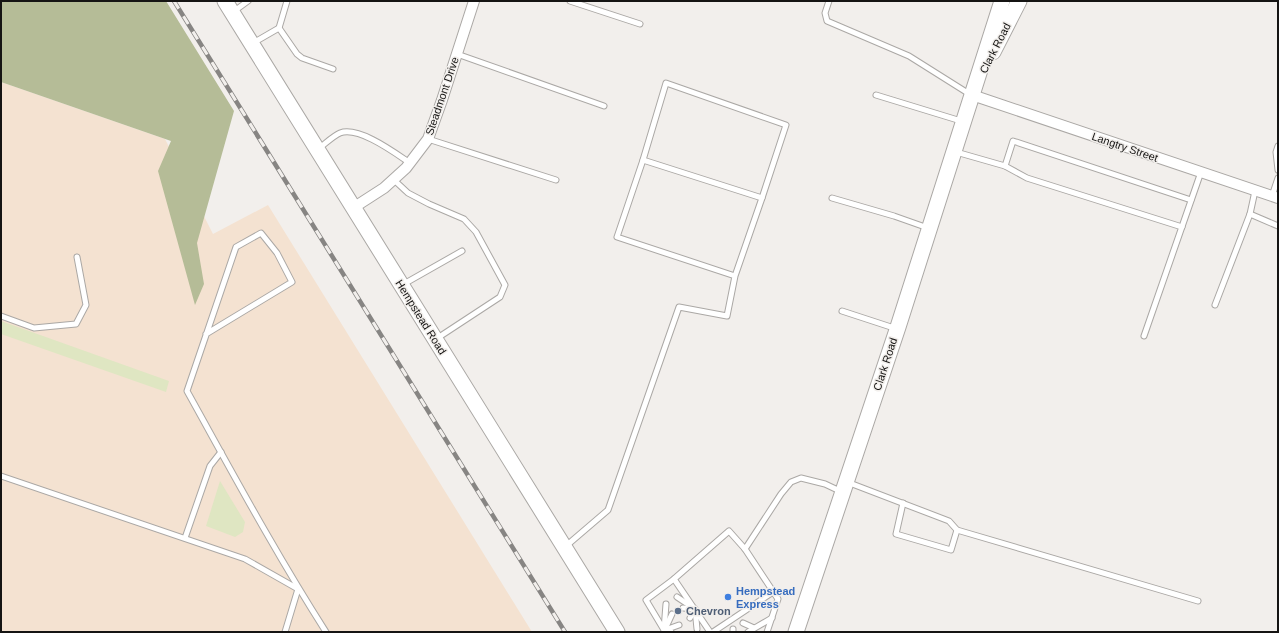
<svg xmlns="http://www.w3.org/2000/svg" width="1279" height="633" viewBox="0 0 1279 633" font-family="Arial,sans-serif">
  <style>
    .industrial { fill: #f4e2d1 }
    .green { fill: #dfe6c2 }
    .forest { fill: #b5bc97 }
    .lines { fill: none; stroke-linecap: round; stroke-linejoin: round }
    .lane-casing { stroke: #aba8a5; stroke-width: 7 }
    .street-casing { stroke: #aba8a5; stroke-width: 12 }
    .secondary-casing { stroke: #aba8a5; stroke-width: 17 }
    .lane { stroke: #fff; stroke-width: 5 }
    .street { stroke: #fff; stroke-width: 10 }
    .secondary { stroke: #fff; stroke-width: 15 }
    .rail-casing { stroke: #878583; stroke-width: 4.5 }
    .rail { stroke: #f2efec; stroke-width: 3; stroke-dasharray: 9; stroke-linecap: butt }
    .shop-dot { fill: #3f7fe0; stroke: #f2efec; stroke-width: 1.5 }
    .service-dot { fill: #5c6f8a; stroke: #f2efec; stroke-width: 1.5 }
    .labels { text-anchor: middle; dominant-baseline: central; stroke-width: 3; stroke-linejoin: round; paint-order: stroke }
    .street-label { font-size: 11px; fill: #151413; stroke: #f2efec }
    .shop-label { font-size: 11px; font-weight: bold; fill: #366cbe; stroke: #f2efec; text-anchor: start }
    .service-label { font-size: 11px; font-weight: bold; fill: #4e5e75; stroke: #f2efec; text-anchor: start }
  </style>
  <rect width="100%" height="100%" fill="#f2efec"/>
  <polygon class="industrial" points="1,82 165,139 213,234 268,205 532,632 1,632"/>
  <g class="green">
    <polygon points="1,321 169,381 166,392 1,334"/>
    <polygon points="220,481 245,522 243,532 235,537 206,526"/>
  </g>
  <polygon class="forest" points="1,1 166,1 234,111 197,243 204,284 195,305 158,171 171,141 1,82"/>
  <g class="lines">
    <defs>
      <g id="lane">
        <polyline points="570,1 640,24"/>
        <polyline points="829,1 825,13 827,21 909,56 971,95"/>
        <polyline points="233,12 248,1"/>
        <polyline points="279,28 297,54 302,58 333,69"/>
        <polyline points="253,43 279,28 287,1"/>
        <polyline points="457,54 604,106"/>
        <polyline points="876,95 961,121"/>
        <polyline points="428,139 556,180"/>
        <polyline points="1278,146 1276,152 1278,170"/>
        <path d="M318 149C325 144 333 136 340 133 359 126 395 153 410 163"/>
        <polyline points="956,152 1005,166 1013,141 1191,200"/>
        <polyline points="643,160 762,198"/>
        <polyline points="1005,166 1027,178 1182,227"/>
        <polyline points="393,179 408,193 429,204 464,219 476,232 505,285 500,297 436,339"/>
        <polyline points="1272,196 1278,178"/>
        <polyline points="832,198 894,216 928,228"/>
        <polyline points="1250,214 1278,226"/>
        <polyline points="402,285 462,251"/>
        <polyline points="1215,305 1250,214 1255,191"/>
        <polyline points="842,311 897,329"/>
        <polyline points="1,316 34,328 76,324 86,305 77,257"/>
        <path d="M206 334 292 282 277 253 261 233 236 247 187 391C232 472 276 554 326 632"/>
        <polyline points="1144,336 1201,172"/>
        <polyline points="1,476 245,559 298,589 285,632"/>
        <polyline points="847,482 949,521 957,530 1198,601"/>
        <polyline points="903,503 896,534 951,550 957,530"/>
        <polyline points="185,538 210,466 221,452"/>
        <polyline points="566,546 608,510 679,307 727,316 735,276 762,198 786,125 666,83 643,160 617,237 735,276"/>
        <polyline points="745,549 781,494 791,482 801,478 825,484 842,492"/>
        <polyline points="674,579 710,632"/>
        <polyline points="677,597 695,609 697,629"/>
        <polyline points="666,604 664,630 671,632"/>
        <polyline points="683,608 695,609 690,618"/>
        <polyline points="743,623 754,628"/>
        <polyline points="666,627 672,614"/>
        <polyline points="733,629 733,632"/>
        <polyline points="664,630 646,600 674,579 729,531 745,549 778,599 767,632"/>
        <polyline points="665,630 679,625"/>
        <polyline points="713,632 773,592"/>
        <polyline points="748,632 772,618"/>
      </g>
      <g id="street">
        <polyline points="972,95 1278,198"/>
        <polyline points="353,208 384,188 406,168 428,139 442,100 474,1"/>
      </g>
      <g id="secondary">
        <polyline points="225,1 617,632"/>
        <polyline points="993,52 1019,1"/>
        <polyline points="796,632 898,327 1002,1"/>
      </g>
    </defs>
    <use href="#lane" class="lane-casing"/>
    <use href="#street" class="street-casing"/>
    <use href="#secondary" class="secondary-casing"/>
    <use href="#lane" class="lane"/>
    <use href="#street" class="street"/>
    <use href="#secondary" class="secondary"/>
    <defs>
      <polyline id="rail" points="174,1 565,632"/>
    </defs>
    <use href="#rail" class="rail-casing"/>
    <use href="#rail" class="rail"/>
  </g>
  <circle class="shop-dot" cx="728" cy="597" r="4"/>
  <circle class="service-dot" cx="678" cy="611" r="4"/>
  <g class="labels">
    <g class="street-label">
      <text transform="translate(995 48) rotate(-63)">Clark Road</text>
      <text transform="translate(442 96) rotate(-71)">Steadmont Drive</text>
      <text transform="translate(1125 147) rotate(19)">Langtry Street</text>
      <text transform="translate(421 317) rotate(58)">Hempstead Road</text>
      <text transform="translate(885 364) rotate(-72)">Clark Road</text>
    </g>
    <g class="shop-label">
      <text x="736" y="591">Hempstead<tspan x="736" dy="13">Express</tspan></text>
    </g>
    <g class="service-label">
      <text x="686" y="611">Chevron</text>
    </g>
  </g>
  <rect width="1279" height="633" fill="none" stroke="#151413" stroke-width="4"/>
</svg>
